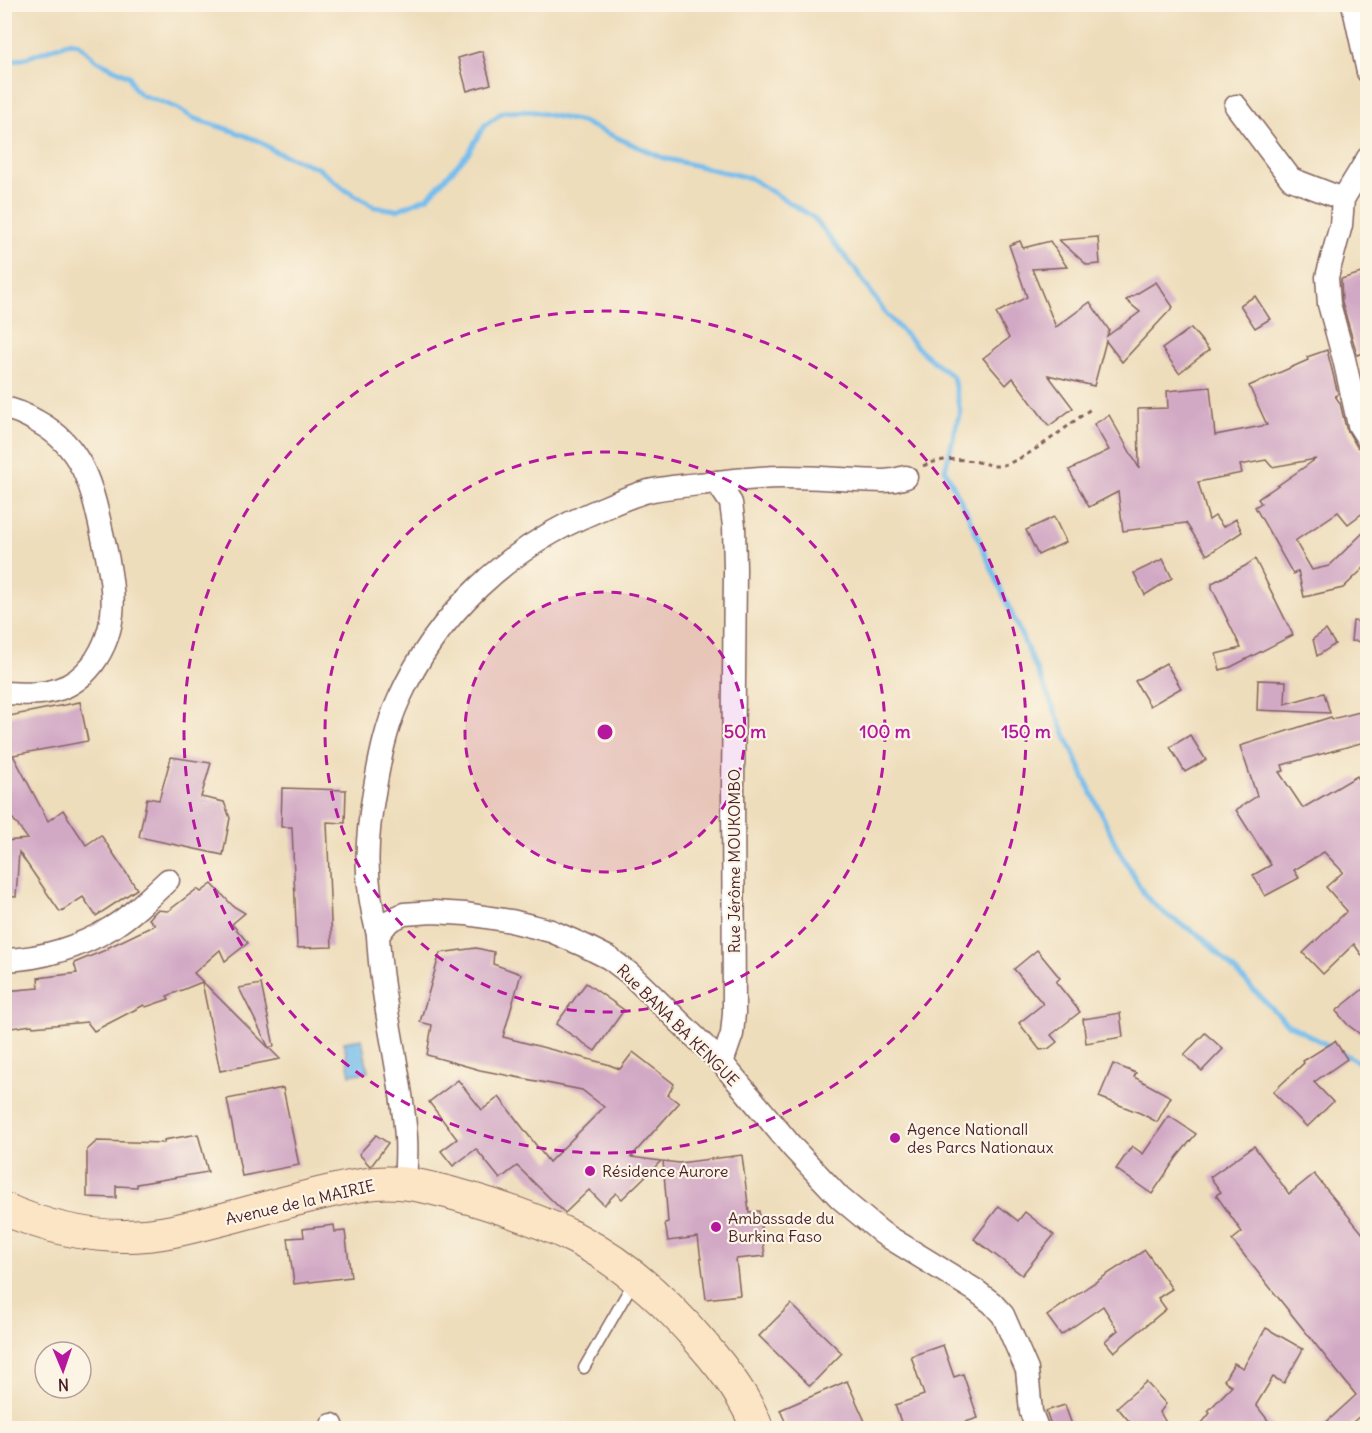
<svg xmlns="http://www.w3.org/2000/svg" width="1372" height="1433" viewBox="0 0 1372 1433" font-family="Delius,sans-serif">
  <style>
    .water { fill: #74bdec; stroke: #5f6e8c; stroke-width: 1.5 }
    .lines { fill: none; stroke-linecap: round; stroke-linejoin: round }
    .stream { stroke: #74bdec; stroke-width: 5 }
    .building { fill: #d2a9c5 }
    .lane-casing { stroke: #83625d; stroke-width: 13 }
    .street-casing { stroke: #83625d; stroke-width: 25 }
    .secondary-casing { stroke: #83625d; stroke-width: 34 }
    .path { stroke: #83625d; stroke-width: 3; stroke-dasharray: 4.5 4.5; stroke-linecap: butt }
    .lane { stroke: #fff; stroke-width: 10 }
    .street { stroke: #fff; stroke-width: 22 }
    .secondary { stroke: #fce5c4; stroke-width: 32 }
    .ring { fill: none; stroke: #b5179e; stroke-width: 3; stroke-dasharray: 10 8 }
    .poi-dot { fill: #b5179e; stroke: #fcf5e5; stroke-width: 2 }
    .labels { text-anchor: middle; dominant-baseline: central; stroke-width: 4.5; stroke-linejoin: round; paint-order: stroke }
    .street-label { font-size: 16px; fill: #4a1f2b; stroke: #fcf5e5 }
    .poi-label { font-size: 16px; fill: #4a1f2b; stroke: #fcf5e5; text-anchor: start }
    .centre { fill: #b5179e; stroke: #fcf5e5; stroke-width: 3 }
    .ring-label { font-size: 18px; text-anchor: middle; font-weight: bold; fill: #b5179e; stroke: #fcf5e5; stroke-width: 4.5; stroke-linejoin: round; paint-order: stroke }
  </style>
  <rect width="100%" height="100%" fill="#fcf5e5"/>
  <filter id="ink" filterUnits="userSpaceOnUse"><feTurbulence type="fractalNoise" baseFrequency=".0167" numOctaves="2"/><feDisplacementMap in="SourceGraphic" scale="12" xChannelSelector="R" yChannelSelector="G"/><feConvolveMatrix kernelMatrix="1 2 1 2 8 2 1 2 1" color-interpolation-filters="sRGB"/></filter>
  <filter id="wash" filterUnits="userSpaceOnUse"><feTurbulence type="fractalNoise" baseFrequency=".008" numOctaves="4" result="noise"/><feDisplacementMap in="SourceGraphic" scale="24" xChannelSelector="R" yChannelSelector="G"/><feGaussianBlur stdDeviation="1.35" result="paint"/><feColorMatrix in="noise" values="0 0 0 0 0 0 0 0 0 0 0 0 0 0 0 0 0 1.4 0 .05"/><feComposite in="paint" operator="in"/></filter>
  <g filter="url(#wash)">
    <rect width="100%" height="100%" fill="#edb"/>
    <polygon class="water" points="362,1039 368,1072 350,1075 344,1042"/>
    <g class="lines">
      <polyline class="stream" points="4,63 26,58 70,42 79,44 96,60 129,76 134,88 141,95 159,101 177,108 193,118 233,131 259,141 274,151 318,168 346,190 375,207 397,210 428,197 469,152 484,126 503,112 530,111 582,122 663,158 750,178 814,218 855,269 886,314 922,352 953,377 960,411 945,470 967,513 1085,779 1118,849 1146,897 1168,916 1202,937 1286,1023 1368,1067"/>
    </g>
    <g id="blocks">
      <g class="building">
        <polygon points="482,51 491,84 467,91 458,58"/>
        <polygon points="1098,237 1100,264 1087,265 1059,240"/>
        <polygon points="1020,241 1023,248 1050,241 1067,267 1032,269 1056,327 1090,302 1109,330 1107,336 1140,312 1126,300 1156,282 1173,307 1122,362 1106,341 1094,386 1048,375 1073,408 1049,426 1013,378 1006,385 983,358 1009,338 996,313 1027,297 1009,245"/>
        <polygon points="1368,271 1368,352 1357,355 1342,302 1341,279"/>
        <polygon points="1255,296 1270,319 1255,328 1240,305"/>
        <polygon points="1191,328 1209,350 1179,373 1162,349"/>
        <polygon points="1327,350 1338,394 1335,396 1340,403 1346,428 1357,447 1368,453 1368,509 1348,524 1338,512 1295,541 1312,570 1329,566 1368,528 1368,564 1343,588 1304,597 1298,571 1293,574 1255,507 1261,503 1258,499 1316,459 1272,467 1266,460 1240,465 1242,473 1198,482 1209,520 1215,516 1223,527 1236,519 1242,532 1207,555 1186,523 1123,531 1118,492 1089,507 1069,470 1109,450 1094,424 1109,415 1139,468 1138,409 1168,408 1167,391 1210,387 1215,435 1267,425 1249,386 1308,360 1307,357"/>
        <polygon points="1054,517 1066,542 1038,555 1026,530"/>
        <polygon points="1163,559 1172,578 1145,595 1134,573"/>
        <polygon points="1255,559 1293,635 1231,667 1220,670 1216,654 1241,648 1212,588 1212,583 1245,566"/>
        <polygon points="1353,621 1368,623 1368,642 1351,641"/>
        <polygon points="1326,630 1335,644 1317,656 1313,639"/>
        <polygon points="1166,663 1181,688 1150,706 1135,681"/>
        <polygon points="1258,680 1286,681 1285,704 1324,693 1330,713 1257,710"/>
        <polygon points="80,702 88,741 13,755 48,821 63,810 86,845 101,835 137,889 96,916 83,897 60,912 19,852 16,897 4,896 4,841 28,839 4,807 4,717"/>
        <polygon points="1368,710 1368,741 1282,765 1284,771 1279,772 1303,808 1357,776 1361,783 1368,780 1368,964 1354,944 1323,974 1303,953 1347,911 1326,887 1343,872 1324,852 1294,870 1299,878 1265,896 1253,875 1271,865 1236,810 1257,796 1240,746 1331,717 1332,719"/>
        <polygon points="1190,735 1206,760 1185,772 1170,747"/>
        <polygon points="171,757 211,763 201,797 224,802 230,818 223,855 139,837 147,798 159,800"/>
        <polygon points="282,788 346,790 345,823 327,822 332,947 297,948 292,827 281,827"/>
        <polygon points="212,884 233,906 245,913 232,924 248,943 225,961 220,950 194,973 280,1059 220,1071 202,982 167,996 169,999 146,1007 144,1005 94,1031 87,1022 33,1027 32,1025 4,1029 4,991 39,988 38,978 77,973 74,963 108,949 107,948 155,925 149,919 157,910 168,911 197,889 201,892"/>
        <polygon points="476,948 494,952 493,964 521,974 503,1037 607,1064 620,1069 633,1052 674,1084 668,1095 679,1103 631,1157 661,1161 622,1199 616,1193 604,1205 589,1190 565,1213 517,1166 500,1179 476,1149 453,1166 441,1151 457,1139 429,1102 458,1080 482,1110 499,1097 549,1162 604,1107 582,1090 480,1070 427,1055 432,1025 420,1022 440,953"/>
        <polygon points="1037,950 1060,978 1056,982 1080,1012 1051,1035 1057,1042 1048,1049 1040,1050 1019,1023 1043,1004 1014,969"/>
        <polygon points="586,983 624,1010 595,1051 556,1024"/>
        <polygon points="261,984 274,1046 269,1048 239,988"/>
        <polygon points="1368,985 1368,1040 1348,1025 1336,1011"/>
        <polygon points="1120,1013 1123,1037 1086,1043 1083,1019"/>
        <polygon points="1205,1033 1223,1049 1202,1071 1184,1055"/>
        <polygon points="1335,1041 1347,1059 1314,1082 1333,1102 1307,1127 1273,1092 1304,1063 1303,1061"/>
        <polygon points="1113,1064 1136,1073 1134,1077 1171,1097 1157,1122 1140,1113 1099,1097"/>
        <polygon points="283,1088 299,1165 242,1176 227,1099"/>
        <polygon points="1169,1116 1196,1134 1177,1157 1152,1194 1116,1169 1132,1146 1143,1154"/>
        <polygon points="198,1134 208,1172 137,1184 137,1187 116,1186 116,1198 87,1197 87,1150 97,1141 164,1143 164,1140"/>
        <polygon points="376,1135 388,1143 372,1165 370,1166 359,1154"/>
        <polygon points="1254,1146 1289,1194 1314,1174 1368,1240 1368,1409 1346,1428 1320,1428 1356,1395 1232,1240 1242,1232 1216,1195 1221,1192 1210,1177"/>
        <polygon points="742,1155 749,1212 759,1211 765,1256 736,1259 740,1295 706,1299 698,1237 668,1241 665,1223 668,1222 663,1161 679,1163"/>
        <polygon points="999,1206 1018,1221 1025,1212 1054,1235 1022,1275 974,1239"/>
        <polygon points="334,1225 335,1232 345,1231 351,1277 294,1284 288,1238 304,1237 303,1229"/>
        <polygon points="1145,1250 1172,1289 1158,1298 1166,1309 1114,1352 1105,1341 1118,1330 1103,1306 1061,1335 1047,1316 1089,1286"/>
        <polygon points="791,1304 842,1353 810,1386 759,1336"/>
        <polygon points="1266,1328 1303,1349 1284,1383 1273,1377 1256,1405 1274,1428 1198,1428 1210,1413 1208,1411 1232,1386 1224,1380 1234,1363 1243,1368"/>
        <polygon points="943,1345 954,1377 963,1374 978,1418 947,1428 903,1428 895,1405 924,1395 911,1356"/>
        <polygon points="847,1381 868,1428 788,1428 780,1410"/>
        <polygon points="1146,1382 1166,1404 1160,1412 1169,1428 1135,1428 1117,1407"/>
        <polygon points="1065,1405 1073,1428 1052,1428 1046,1411"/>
      </g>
    </g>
  </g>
  <g filter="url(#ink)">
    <use href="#blocks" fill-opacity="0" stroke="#83625d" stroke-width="1.5"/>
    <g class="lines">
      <defs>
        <polyline id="lane" points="584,1368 634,1281"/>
        <g id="street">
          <polyline points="1353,4 1368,72"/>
          <polyline points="1236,106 1291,179 1343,199"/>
          <polyline points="1368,158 1343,199 1341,225 1327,277 1329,304 1344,359 1359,425 1368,439"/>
          <path d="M4 408C17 410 28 416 38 422 86 448 93 493 104 542 114 586 121 626 92 665 84 675 72 685 59 689 42 695 23 694 4 693"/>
          <polyline points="717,482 731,503 734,526 735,569 733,788 734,1013 732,1034 722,1063"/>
          <path d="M378 935C364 881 365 842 375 787 380 758 386 727 399 699 437 614 508 548 594 512 613 504 633 494 653 490 668 487 684 486 698 484 727 481 756 477 784 477 818 477 851 480 884 481L894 480 906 477"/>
          <path d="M4 960C41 959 80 947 111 928 132 915 150 897 168 880"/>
          <path d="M405 1183C406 1168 407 1152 406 1137 401 1069 381 1003 378 935L389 921 404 914 433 912 466 914 511 921 551 931 583 945 609 958 629 973 722 1063 793 1148 840 1198 882 1233 975 1290 992 1303 1003 1315 1027 1370 1031 1412 1037 1428"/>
          <polyline points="332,1425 333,1428"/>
        </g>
        <path id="secondary" d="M4 1209C57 1232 115 1243 173 1231 213 1223 252 1211 291 1201 318 1194 348 1186 376 1183 407 1180 439 1190 469 1198 506 1209 541 1221 575 1238 625 1264 668 1303 703 1345 725 1370 746 1398 757 1428"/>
      </defs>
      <use href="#lane" class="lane-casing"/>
      <use href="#street" class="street-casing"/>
      <use href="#secondary" class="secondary-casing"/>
      <path class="path" d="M923 466C941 458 959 458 978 462 984 463 991 466 996 466 1020 466 1071 423 1092 408"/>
      <use href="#lane" class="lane"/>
      <use href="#street" class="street"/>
      <use href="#secondary" class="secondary"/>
    </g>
  </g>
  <circle cx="605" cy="732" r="140" fill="#b5179e" fill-opacity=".12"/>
  <g class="ring">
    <circle cx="605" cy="732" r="140"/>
    <circle cx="605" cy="732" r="280"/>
    <circle cx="605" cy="732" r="421"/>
  </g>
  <g class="poi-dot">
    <circle cx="895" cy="1138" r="6"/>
    <circle cx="590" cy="1171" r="6"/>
    <circle cx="716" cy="1227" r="6"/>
  </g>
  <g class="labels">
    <g class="street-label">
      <text transform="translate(734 861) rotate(-90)">Rue Jérôme MOUKOMBO</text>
      <text transform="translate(678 1025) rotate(45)">Rue BANA BA KENGUE</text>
      <text transform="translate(300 1202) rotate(-13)">Avenue de la MAIRIE</text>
    </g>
    <g class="poi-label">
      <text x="907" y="1129">Agence Nationall<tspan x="907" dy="18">des Parcs Nationaux</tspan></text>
      <text x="602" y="1171">Résidence Aurore</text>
      <text x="728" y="1218">Ambassade du<tspan x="728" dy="18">Burkina Faso</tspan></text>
    </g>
  </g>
  <circle cx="605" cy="732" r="9" class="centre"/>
  <g class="ring-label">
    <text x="745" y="738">50 m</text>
    <text x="885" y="738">100 m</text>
    <text x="1026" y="738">150 m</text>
  </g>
  <rect width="1372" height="1433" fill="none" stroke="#fcf5e5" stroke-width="24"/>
  <g transform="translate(63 1370) rotate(178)"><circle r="28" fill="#fcf5e5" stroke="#b59f9b" stroke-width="1.5"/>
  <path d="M0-4.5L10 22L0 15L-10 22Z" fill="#b5179e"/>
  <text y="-9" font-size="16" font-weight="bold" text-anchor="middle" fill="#4a1f2b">N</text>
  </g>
</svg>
